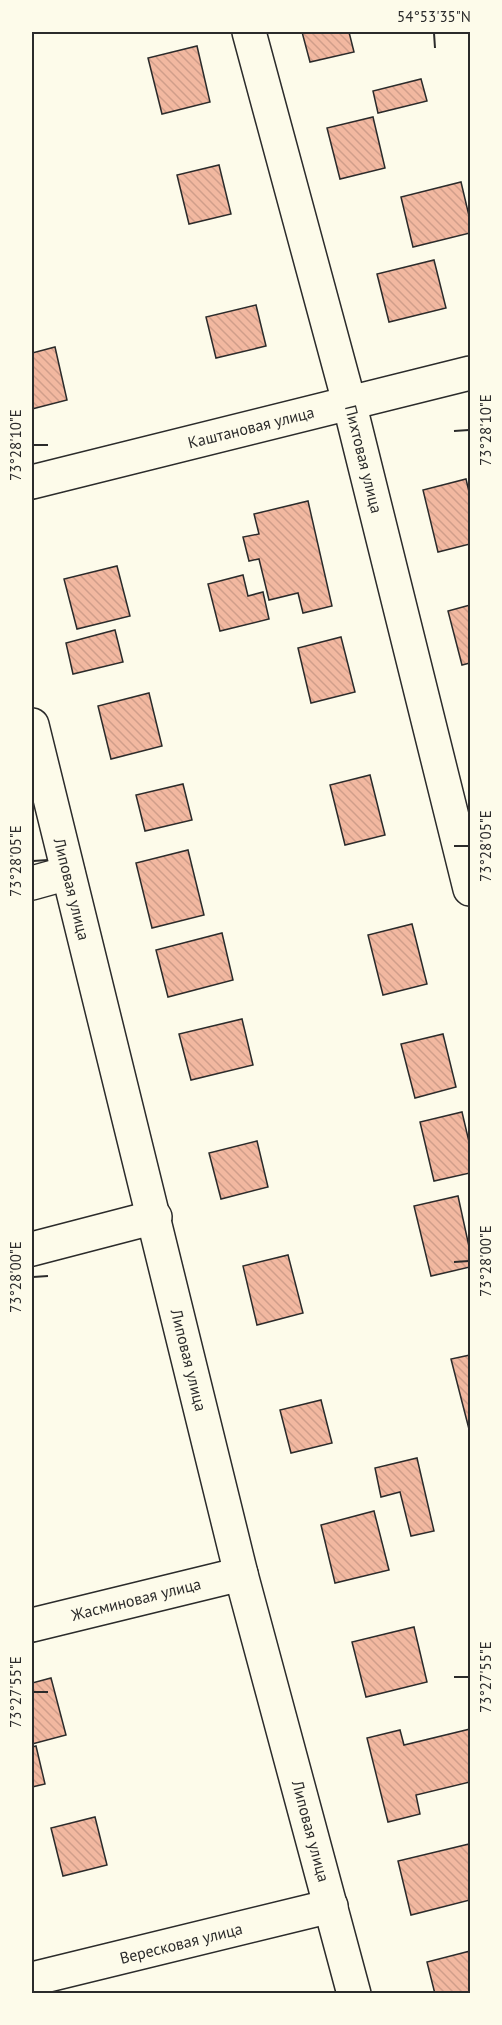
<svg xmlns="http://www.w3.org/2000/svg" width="502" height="2025" viewBox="0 0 502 2025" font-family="'PT Sans',sans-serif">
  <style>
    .building { fill: url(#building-back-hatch); stroke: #2b2b2b; stroke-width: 1.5 }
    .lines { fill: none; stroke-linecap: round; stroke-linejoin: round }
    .minor-casing { stroke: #2b2b2b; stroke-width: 36 }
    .minor { stroke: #fdfbea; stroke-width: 33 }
    .ticks { fill: none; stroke: #2b2b2b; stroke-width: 2 }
    .labels { text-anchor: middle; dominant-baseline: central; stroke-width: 4.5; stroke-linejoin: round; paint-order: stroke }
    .street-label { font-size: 16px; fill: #2b2b2b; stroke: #fdfbea }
    .neatline { fill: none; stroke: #2b2b2b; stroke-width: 2 }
    .ticks-label { font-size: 15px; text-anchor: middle; fill: #2b2b2b }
  </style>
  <defs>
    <pattern id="building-back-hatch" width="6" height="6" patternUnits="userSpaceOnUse" patternTransform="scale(1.5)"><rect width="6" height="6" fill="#f2b8a0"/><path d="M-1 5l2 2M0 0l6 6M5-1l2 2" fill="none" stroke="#d09e8a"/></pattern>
  </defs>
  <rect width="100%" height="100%" fill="#fdfbea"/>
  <g class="building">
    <polygon points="302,32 349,32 354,52 310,62"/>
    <polygon points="197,46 210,102 162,114 148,58"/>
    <polygon points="421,79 427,101 378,113 373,91"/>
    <polygon points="373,117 385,168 340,179 327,128"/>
    <polygon points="219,165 231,214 189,224 177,175"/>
    <polygon points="461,182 470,220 470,233 413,247 401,197"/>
    <polygon points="434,260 446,308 389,322 377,274"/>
    <polygon points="256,305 266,346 216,358 206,317"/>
    <polygon points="55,347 67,400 32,409 32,353"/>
    <polygon points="466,479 470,496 470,544 438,552 423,490"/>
    <polygon points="308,501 332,606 303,613 298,593 269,600 259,559 249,561 243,537 259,534 254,514"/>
    <polygon points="117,566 130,616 77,629 64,579"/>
    <polygon points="243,575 248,596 263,592 269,619 220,631 208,584"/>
    <polygon points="470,605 470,663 462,665 448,611"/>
    <polygon points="115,630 123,662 73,674 66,643"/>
    <polygon points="341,637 355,692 311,703 298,648"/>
    <polygon points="149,693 162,746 111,759 98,706"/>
    <polygon points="370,775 385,835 345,845 330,785"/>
    <polygon points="183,784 192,820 145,831 136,795"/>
    <polygon points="188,850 204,915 152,928 136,863"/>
    <polygon points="412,924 427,984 383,995 368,935"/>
    <polygon points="222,933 233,980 168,997 156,950"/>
    <polygon points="242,1019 253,1065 191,1080 179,1034"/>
    <polygon points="443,1034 456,1087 415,1098 401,1044"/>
    <polygon points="462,1112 470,1146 470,1173 434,1181 420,1122"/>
    <polygon points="257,1141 268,1187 221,1199 209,1153"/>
    <polygon points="458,1196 470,1251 470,1267 431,1276 414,1206"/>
    <polygon points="288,1255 303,1313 257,1325 243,1266"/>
    <polygon points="470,1355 470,1433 451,1359"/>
    <polygon points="321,1400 332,1443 291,1453 280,1410"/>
    <polygon points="417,1458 434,1531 411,1536 400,1492 381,1497 375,1468"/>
    <polygon points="374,1511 389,1570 335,1583 321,1525"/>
    <polygon points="414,1627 427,1682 366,1697 352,1642"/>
    <polygon points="51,1678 66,1735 32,1744 32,1683"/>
    <polygon points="470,1729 470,1782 416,1795 420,1814 388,1822 367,1738 400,1730 404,1745"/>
    <polygon points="36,1746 45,1784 32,1787 32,1747"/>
    <polygon points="95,1817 107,1865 63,1876 51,1828"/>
    <polygon points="469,1844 470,1900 411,1915 398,1861"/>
    <polygon points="470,1951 470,1994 435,1994 427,1962"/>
  </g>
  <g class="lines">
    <defs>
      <g id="minor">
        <polyline points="249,32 349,402 470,889"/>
        <polyline points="32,482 470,373"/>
        <polyline points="32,725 241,1574 354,1994"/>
        <polyline points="32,883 68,873"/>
        <polyline points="32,1249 155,1217"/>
        <polyline points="32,1625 241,1574"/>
        <polyline points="32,1979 331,1906"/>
      </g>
    </defs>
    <use href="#minor" class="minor-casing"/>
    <use href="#minor" class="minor"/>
  </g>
  <path class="ticks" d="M434 33 435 48M454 431 469 430M33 445H48M454 846H469M33 861 48 860M454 1262 469 1261M33 1277 48 1276M454 1677H469M33 1692H48"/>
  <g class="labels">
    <g class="street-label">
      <text transform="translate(251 427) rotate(-14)">Каштановая улица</text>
      <text transform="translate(364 459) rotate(76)">Пихтовая улица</text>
      <text transform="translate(72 889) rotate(76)">Липовая улица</text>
      <text transform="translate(189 1360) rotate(76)">Липовая улица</text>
      <text transform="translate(136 1599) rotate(-14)">Жасминовая улица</text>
      <text transform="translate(311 1831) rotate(75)">Липовая улица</text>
      <text transform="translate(181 1943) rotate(-14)">Вересковая улица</text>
    </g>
  </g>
  <rect width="502" height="2025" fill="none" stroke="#fdfbea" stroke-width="66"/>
  <rect x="33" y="33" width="436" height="1959" class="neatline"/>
  <g class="ticks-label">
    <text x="434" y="22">54°53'35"N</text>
    <text transform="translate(486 430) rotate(-90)" y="5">73°28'10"E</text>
    <text transform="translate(16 445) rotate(-90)" y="5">73°28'10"E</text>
    <text transform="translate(486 846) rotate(-90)" y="5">73°28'05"E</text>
    <text transform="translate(16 861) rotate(-90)" y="5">73°28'05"E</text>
    <text transform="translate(486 1261) rotate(-90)" y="5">73°28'00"E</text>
    <text transform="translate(16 1277) rotate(-90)" y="5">73°28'00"E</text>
    <text transform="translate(486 1677) rotate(-90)" y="5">73°27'55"E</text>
    <text transform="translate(16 1692) rotate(-90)" y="5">73°27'55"E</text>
  </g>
</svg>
